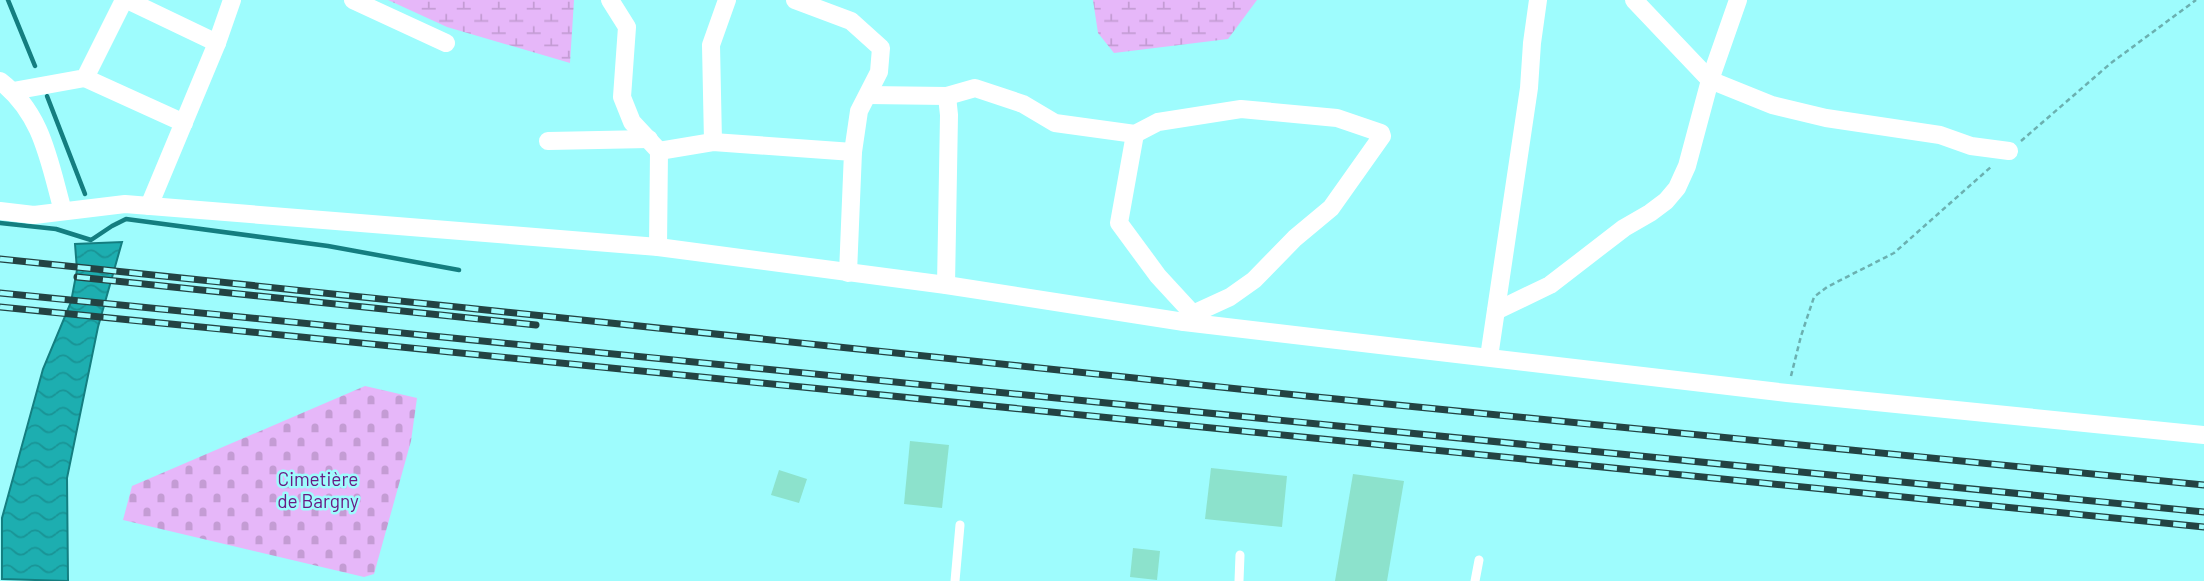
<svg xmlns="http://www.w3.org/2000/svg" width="2204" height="581" viewBox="0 0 2204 581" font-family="Barlow,sans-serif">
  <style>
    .wetland { fill: url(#wetland-marsh) }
    .cemetery { fill: url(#cemetery-stones) }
    .water { fill: url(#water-waves); stroke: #147e80; stroke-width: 2 }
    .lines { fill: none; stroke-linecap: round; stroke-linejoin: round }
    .stream { stroke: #147e80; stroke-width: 4.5 }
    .building { fill: #8ce2cc }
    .path { stroke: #6bb0b0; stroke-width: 2.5; stroke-dasharray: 5 3.5; stroke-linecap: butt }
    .lane { stroke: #fff; stroke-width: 9 }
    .street { stroke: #fff; stroke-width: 18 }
    .rail-casing { stroke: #234343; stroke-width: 7 }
    .rail { stroke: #9efcfd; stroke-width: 4.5; stroke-dasharray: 13; stroke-linecap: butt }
    .labels { text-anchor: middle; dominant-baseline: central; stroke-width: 5; stroke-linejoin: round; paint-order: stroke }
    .park-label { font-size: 19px; fill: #6a1a83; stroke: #9efcfd }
  </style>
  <defs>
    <pattern id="wetland-marsh" width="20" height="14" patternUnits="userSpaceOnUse" patternTransform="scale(1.75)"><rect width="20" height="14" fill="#e6b7f9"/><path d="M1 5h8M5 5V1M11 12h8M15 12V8" fill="none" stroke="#c49cd4"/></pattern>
    <pattern id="cemetery-stones" width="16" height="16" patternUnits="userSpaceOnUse" patternTransform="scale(1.75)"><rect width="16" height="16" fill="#e6b7f9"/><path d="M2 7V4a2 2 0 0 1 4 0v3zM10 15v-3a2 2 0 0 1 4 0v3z" fill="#c49cd4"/></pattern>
    <pattern id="water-waves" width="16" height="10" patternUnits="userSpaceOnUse" patternTransform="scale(1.75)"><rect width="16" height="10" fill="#1daeb0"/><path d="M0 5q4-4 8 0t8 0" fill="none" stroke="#199496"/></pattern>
  </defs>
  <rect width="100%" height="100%" fill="#9efcfd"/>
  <g class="wetland">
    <polygon points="388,0 574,0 570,63 447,27"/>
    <polygon points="1093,0 1257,0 1228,39 1114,53 1098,33"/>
  </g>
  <polygon class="cemetery" points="365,386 417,398 411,441 374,574 364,577 123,520 132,486"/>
  <polygon class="water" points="122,242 98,327 67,478 68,581 2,579 2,518 43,369 71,302 77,270 75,244"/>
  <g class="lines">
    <g class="stream">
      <polyline points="8,0 35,66"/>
      <polyline points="47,96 85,194"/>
      <polyline points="0,223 56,229 91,240 112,226 126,219 328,246 459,270"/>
    </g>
  </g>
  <g class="building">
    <polygon points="910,441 949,445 942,508 904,504"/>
    <polygon points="1211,468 1287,476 1282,527 1205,519"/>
    <polygon points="779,470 807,479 799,503 771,495"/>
    <polygon points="1353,474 1404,481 1387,581 1335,581"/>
    <polygon points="1133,548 1160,551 1157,580 1130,577"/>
  </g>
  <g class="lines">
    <g class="path">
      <polyline points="2021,141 2111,63 2196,0"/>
      <polyline points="1791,376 1801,336 1814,297 1827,287 1894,253 1992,166"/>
    </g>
    <g class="lane">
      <polyline points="955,581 960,525"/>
      <polyline points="1239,581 1240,555"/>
      <polyline points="1475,581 1479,560"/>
    </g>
    <g class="street">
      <polyline points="127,0 217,43"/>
      <polyline points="353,0 446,43"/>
      <polyline points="610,0 627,27 622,97 632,122 659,151 658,247"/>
      <polyline points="795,0 851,21 881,48 879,72 859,111 853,152"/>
      <polyline points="1634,0 1710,80 1772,105 1826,118 1940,135 1971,146 2009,151"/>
      <polyline points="85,78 184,123"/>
      <path d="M0 81C43 114 49 162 63 211"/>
      <polyline points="13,91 85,78 124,0"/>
      <polyline points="868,95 947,96 975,88 1023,104 1055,123 1135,134 1158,122 1241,109 1337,118 1381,133 1382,136 1331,208 1295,238 1254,280 1230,297 1193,314 1184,322"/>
      <polyline points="1135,134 1119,223 1158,276 1193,314"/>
      <polyline points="548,141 649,139"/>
      <polyline points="713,142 711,45 727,0"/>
      <polyline points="659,151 713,142 853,152 848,273"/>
      <polyline points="149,206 217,43 232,0"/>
      <polyline points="0,211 34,215 125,204 658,247 946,285 1184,322 1787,393 2204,435"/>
      <polyline points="946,285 949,115 947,96"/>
      <polyline points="1496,311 1550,285 1624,228 1650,213 1666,201 1677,188 1687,166 1710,80 1738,0"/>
      <polyline points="1489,357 1529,88 1532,43 1538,0"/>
    </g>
    <defs>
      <g id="rail">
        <polyline points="0,259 1306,396 2204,485"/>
        <polyline points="77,277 536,325"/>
        <polyline points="0,293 2204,512"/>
        <polyline points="0,307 2204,527"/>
      </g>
    </defs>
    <use href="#rail" class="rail-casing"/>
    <use href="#rail" class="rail"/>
  </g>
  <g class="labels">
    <g class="park-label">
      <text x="318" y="478">Cimetière<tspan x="318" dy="22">de Bargny</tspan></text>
    </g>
  </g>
</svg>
